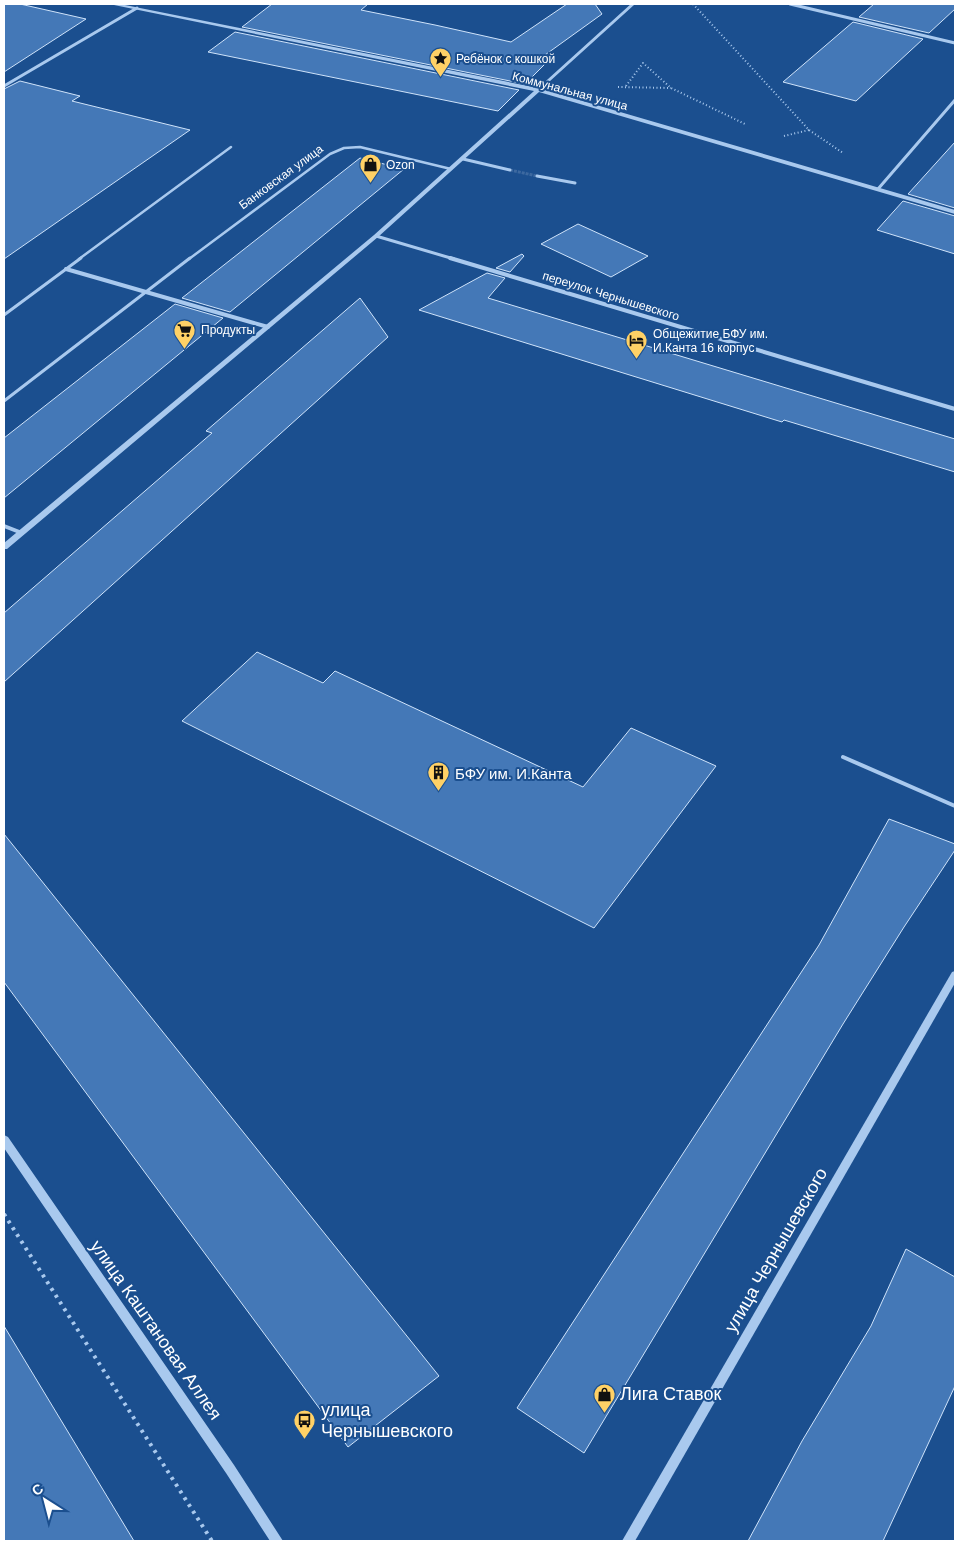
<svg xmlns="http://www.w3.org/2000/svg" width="959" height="1545" viewBox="0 0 959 1545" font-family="Arial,sans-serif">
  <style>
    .building { fill: #4478b7; stroke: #cfe3fa }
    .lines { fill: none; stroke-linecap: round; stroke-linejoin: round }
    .minor-tunnel { stroke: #3d69a0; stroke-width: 3; stroke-dasharray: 3 1; stroke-linecap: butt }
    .path-far1 { stroke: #a9c9ee; stroke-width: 2; stroke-dasharray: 1 2.5; stroke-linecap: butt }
    .path { stroke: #a9c9ee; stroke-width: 4; stroke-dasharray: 3 5; stroke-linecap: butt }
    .service-far2 { stroke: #a9c9ee; stroke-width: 2.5 }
    .service-far1 { stroke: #a9c9ee; stroke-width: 3 }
    .service { stroke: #a9c9ee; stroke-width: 4 }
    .minor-far1 { stroke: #a9c9ee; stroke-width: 3 }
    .minor { stroke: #a9c9ee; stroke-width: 4 }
    .tertiary { fill: #a9c9ee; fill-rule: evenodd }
    .labels { text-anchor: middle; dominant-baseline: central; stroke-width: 4; stroke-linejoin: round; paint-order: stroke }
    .far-poi-label { font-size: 12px; fill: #fff; stroke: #1b4f8f; text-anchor: start }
    .far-street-label { font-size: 12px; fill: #fff; stroke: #1b4f8f }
    .poi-label { font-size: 15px; fill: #fff; stroke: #1b4f8f; text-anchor: start }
    .near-street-label { font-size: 18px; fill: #fff; stroke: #1b4f8f }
    .near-poi-label { font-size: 18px; fill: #fff; stroke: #1b4f8f; text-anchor: start }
  </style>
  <rect width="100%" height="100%" fill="#1b4f8f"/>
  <g class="building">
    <polygon points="4,4 20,4 86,19 4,72"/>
    <polygon points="272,4 368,4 361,10 435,25 511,42 567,4 595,4 602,14 545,55 552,57 525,84 242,27"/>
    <polygon points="874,4 955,4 955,9 929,33 859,17"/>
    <polygon points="853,22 923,39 856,101 783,82"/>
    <polygon points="235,32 519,90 498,111 208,52"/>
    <polygon points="20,81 80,96 72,101 190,130 4,259 4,89"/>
    <polygon points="955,142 955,208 908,194"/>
    <polygon points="360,158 404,169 230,312 182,298"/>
    <polygon points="903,201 955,216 955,254 877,230"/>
    <polygon points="578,224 648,256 611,277 541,244"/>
    <polygon points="522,254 524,256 510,272 496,268"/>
    <polygon points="487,273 505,278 488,298 955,439 955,472 784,420 782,422 419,310"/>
    <polygon points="360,298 388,337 4,682 4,613 212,433 206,431"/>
    <polygon points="175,304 223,318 4,498 4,438"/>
    <polygon points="257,652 323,683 335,671 583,787 631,728 716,766 594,928 182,721"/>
    <polygon points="889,819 955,844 955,850 904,927 843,1024 584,1453 517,1408 819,945"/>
    <polygon points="4,834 439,1376 348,1447 4,982"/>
    <polygon points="906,1249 955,1277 955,1386 883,1541 748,1541 802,1441 871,1326"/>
    <polygon points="4,1326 134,1541 4,1541"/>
  </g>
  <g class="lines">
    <polyline class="minor-tunnel" points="510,170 537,176"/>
    <g class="path-far1">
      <polyline points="693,4 809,130 843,153"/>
      <polyline points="626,86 643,63 671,88 745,124"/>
      <polyline points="618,87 671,88"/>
      <polyline points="784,136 809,130"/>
    </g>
    <polyline class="path" points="4,1214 212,1541"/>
    <g class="service-far2">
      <polyline points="79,259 231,147"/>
      <polyline points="189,259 330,154 344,148 360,147 451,169"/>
    </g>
    <g class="service-far1">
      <polyline points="4,315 81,258"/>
      <polyline points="4,401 190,258"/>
    </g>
    <polyline class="service" points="843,757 955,806"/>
    <g class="minor-far1">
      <polyline points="790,4 955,43"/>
      <polyline points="4,86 137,8"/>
      <polyline points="538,90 633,4"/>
      <polyline points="463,159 510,170"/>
      <polyline points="537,176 575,183"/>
      <polyline points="878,189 955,100"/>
      <polyline points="376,236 454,259"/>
    </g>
    <g class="minor">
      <polyline points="450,258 955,409"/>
      <polyline points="66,269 268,327"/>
      <polyline points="4,526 22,533"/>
    </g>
    <g class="tertiary">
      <polygon points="112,4 120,4 538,88 955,210 955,214 539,92 378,237 7,549 4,549 4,543 374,235 534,91 114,5"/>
      <polygon points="955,971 955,983 635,1541 622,1541 952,972"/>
      <polygon points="4,1135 8,1137 234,1465 283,1541 270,1541 226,1473 4,1148"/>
    </g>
  </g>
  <defs>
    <symbol id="sight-pin" viewBox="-11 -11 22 30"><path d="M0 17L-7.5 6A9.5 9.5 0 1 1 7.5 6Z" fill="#ffd166" stroke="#1b4f8f"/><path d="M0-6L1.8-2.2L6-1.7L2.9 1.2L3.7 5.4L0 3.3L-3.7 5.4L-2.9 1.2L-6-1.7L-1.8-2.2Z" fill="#111"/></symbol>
    <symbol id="shop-pin" viewBox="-11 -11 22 30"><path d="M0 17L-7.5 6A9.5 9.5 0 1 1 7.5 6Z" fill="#ffd166" stroke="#1b4f8f"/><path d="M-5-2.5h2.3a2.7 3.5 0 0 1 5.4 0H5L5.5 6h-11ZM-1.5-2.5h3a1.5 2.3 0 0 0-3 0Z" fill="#111"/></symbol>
    <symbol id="supermarket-pin" viewBox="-11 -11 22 30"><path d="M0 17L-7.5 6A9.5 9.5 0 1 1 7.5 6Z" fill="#ffd166" stroke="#1b4f8f"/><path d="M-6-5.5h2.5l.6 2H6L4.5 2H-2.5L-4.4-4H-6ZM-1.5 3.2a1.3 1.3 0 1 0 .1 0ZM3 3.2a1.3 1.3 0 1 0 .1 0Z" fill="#111"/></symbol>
    <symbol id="hotel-pin" viewBox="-11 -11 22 30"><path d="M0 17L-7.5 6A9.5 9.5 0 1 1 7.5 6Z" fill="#ffd166" stroke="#1b4f8f"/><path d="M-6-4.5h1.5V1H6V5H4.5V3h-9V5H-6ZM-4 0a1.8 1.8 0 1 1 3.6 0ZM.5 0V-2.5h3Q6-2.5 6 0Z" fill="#111"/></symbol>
    <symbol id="building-pin" viewBox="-11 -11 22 30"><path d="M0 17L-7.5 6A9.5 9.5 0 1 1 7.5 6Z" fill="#ffd166" stroke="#1b4f8f"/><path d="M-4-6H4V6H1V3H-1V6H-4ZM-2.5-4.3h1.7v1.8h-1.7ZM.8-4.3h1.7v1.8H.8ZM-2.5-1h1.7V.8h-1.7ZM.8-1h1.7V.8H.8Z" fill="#111"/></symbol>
    <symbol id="bus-pin" viewBox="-11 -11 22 30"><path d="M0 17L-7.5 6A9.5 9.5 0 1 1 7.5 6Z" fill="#ffd166" stroke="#1b4f8f"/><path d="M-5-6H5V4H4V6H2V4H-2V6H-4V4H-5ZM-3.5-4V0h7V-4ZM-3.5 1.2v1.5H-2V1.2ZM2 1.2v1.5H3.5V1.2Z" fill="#111"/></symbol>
  </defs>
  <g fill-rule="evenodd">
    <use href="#sight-pin" x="428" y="46" width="25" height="34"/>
    <use href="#shop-pin" x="358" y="152" width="25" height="34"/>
    <use href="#supermarket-pin" x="172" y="318" width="25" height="34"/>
    <use href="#hotel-pin" x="624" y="328" width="25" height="34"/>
    <use href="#building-pin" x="426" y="760" width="25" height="34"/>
    <use href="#shop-pin" x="592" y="1382" width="25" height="34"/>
    <use href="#bus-pin" x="292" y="1408" width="25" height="34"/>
  </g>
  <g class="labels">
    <g class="far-poi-label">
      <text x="456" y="59">Ребёнок с кошкой</text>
      <text x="386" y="165">Ozon</text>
      <text x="201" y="330">Продукты</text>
      <text x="653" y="334">Общежитие БФУ им.<tspan x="653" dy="14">И.Канта 16 корпус</tspan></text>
    </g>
    <g class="far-street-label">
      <text transform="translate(570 91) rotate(15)">Коммунальная улица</text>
      <text transform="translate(281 177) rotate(-36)">Банковская улица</text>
      <text transform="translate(611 296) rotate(17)">переулок Чернышевского</text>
    </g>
    <g class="poi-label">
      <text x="455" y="773">БФУ им. И.Канта</text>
    </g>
    <g class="near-street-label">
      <text transform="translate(776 1250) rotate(-60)">улица Чернышевского</text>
      <text transform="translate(156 1330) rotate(55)">улица Каштановая Аллея</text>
    </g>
    <g class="near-poi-label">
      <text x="620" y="1394">Лига Ставок</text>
      <text x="321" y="1410">улица<tspan x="321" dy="21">Чернышевского</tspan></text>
    </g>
  </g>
  <rect width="959" height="1545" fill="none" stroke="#ffffff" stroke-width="10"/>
  <g transform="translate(45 1500) rotate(324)" stroke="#1b4f8f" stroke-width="4" paint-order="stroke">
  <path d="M0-4L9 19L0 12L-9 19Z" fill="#ffffff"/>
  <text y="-8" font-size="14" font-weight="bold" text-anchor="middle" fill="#ffffff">С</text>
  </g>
</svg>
